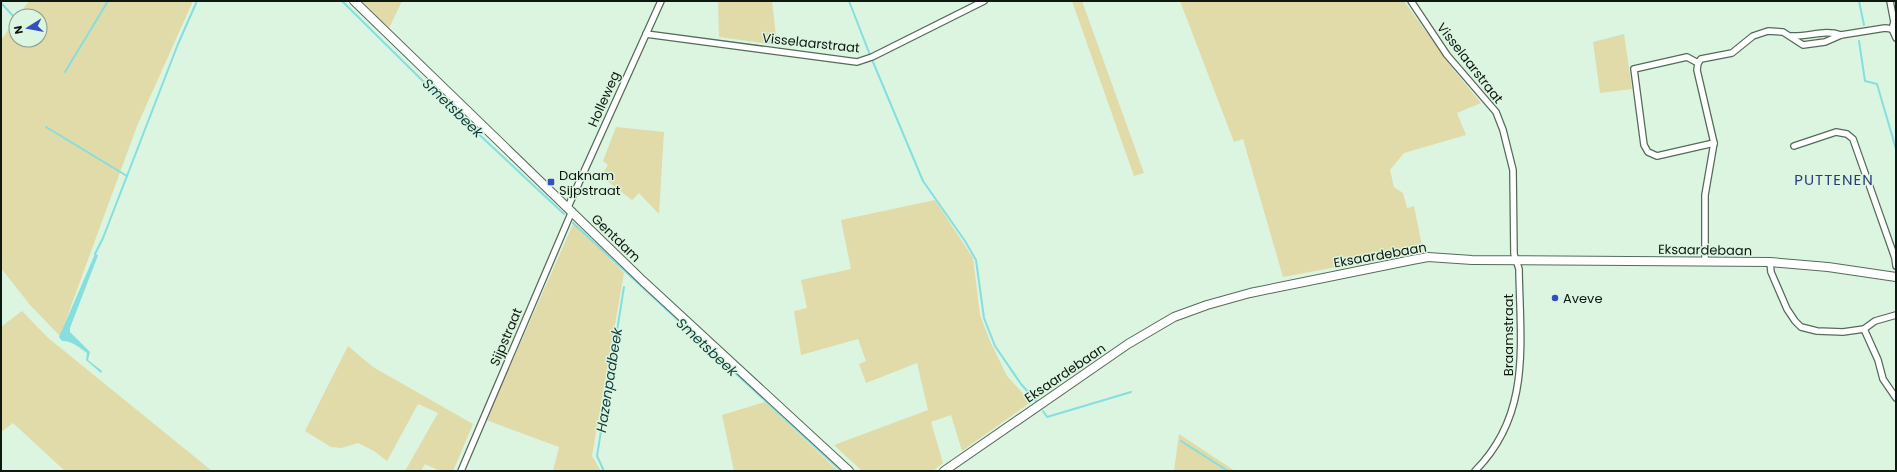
<svg xmlns="http://www.w3.org/2000/svg" width="1897" height="472" viewBox="0 0 1897 472" font-family="Poppins,sans-serif">
  <style>
    .green { fill: #e0dba8 }
    .water { fill: #85dedf }
    .lines { fill: none; stroke-linecap: round; stroke-linejoin: round }
    .stream { stroke: #85dedf; stroke-width: 2 }
    .street-casing { stroke: #556b59; stroke-width: 8 }
    .secondary-casing { stroke: #556b59; stroke-width: 10 }
    .street { stroke: #fff; stroke-width: 5.5 }
    .secondary { stroke: #fff; stroke-width: 8 }
    .poi-dot { fill: #3150c1; stroke: #dcf5e1; stroke-width: 1.5 }
    .labels { text-anchor: middle; dominant-baseline: central; stroke-width: 3; stroke-linejoin: round; paint-order: stroke }
    .street-label { font-size: 13px; fill: #0e1710; stroke: #dcf5e1 }
    .poi-label { font-size: 13px; fill: #0e1710; stroke: #dcf5e1; text-anchor: start }
    .water-label { font-size: 14px; font-style: italic; fill: #0f3a3b; stroke: #dcf5e1 }
    .quarter-label { font-size: 15px; letter-spacing: 1px; fill: #2a3e77; stroke: #dcf5e1 }
  </style>
  <rect width="100%" height="100%" fill="#dcf5e1"/>
  <g class="green">
    <polygon points="29,1 193,1 137,126 60,336 30,305 1,268 1,40 16,19 16,40 40,40 40,16 18,16"/>
    <polygon points="361,1 402,1 389,28"/>
    <polygon points="718,1 772,1 777,45 719,37"/>
    <polygon points="1072,1 1082,1 1144,173 1134,176"/>
    <polygon points="1180,1 1404,1 1453,69 1481,103 1457,113 1466,135 1404,153 1390,170 1394,187 1403,193 1407,208 1414,206 1423,251 1283,277 1243,139 1234,142"/>
    <polygon points="1624,34 1632,89 1600,93 1593,42"/>
    <polygon points="616,127 664,132 659,214 639,193 632,200 601,176 608,165 603,161"/>
    <polygon points="935,200 973,258 980,315 990,341 1007,376 1031,402 962,451 951,415 931,422 943,463 933,471 862,471 834,445 928,410 917,363 866,383 859,364 866,361 858,339 801,355 794,311 807,308 801,280 851,269 841,220"/>
    <polygon points="574,222 624,273 592,456 601,471 553,471 559,447 486,420"/>
    <polygon points="22,311 47,337 212,471 65,471 13,423 1,432 1,327"/>
    <polygon points="348,346 373,367 473,424 453,471 440,471 425,464 421,471 405,471 438,413 418,404 387,461 374,451 358,443 341,448 331,447 305,431"/>
    <polygon points="765,402 838,471 734,471 722,415"/>
    <polygon points="1179,434 1235,471 1174,471"/>
  </g>
  <path class="water" d="M95 254 98 255 97 258 70 328V332L90 352 88 360 102 371 101 373 86 360 87 353C81 348 70 340 62 341L59 337Z"/>
  <g class="lines">
    <g class="stream">
      <polyline points="342,1 440,98 564,214"/>
      <polyline points="849,1 870,55"/>
      <polyline points="1859,1 1864,25"/>
      <polyline points="1,3 16,19"/>
      <polyline points="1859,41 1865,81 1877,84 1896,149"/>
      <polyline points="873,62 923,181 965,241 976,260 984,318 995,346 1021,384 1036,401"/>
      <polyline points="65,72 108,1"/>
      <polyline points="46,127 127,176"/>
      <polyline points="573,223 841,471"/>
      <polyline points="95,254 103,238 178,44 197,1"/>
      <polyline points="1043,411 1047,417 1131,392"/>
      <polyline points="1181,441 1228,471"/>
      <polyline points="604,471 597,456 624,287"/>
    </g>
    <defs>
      <g id="street">
        <path d="M1411 1 1447 55 1496 112 1503 130 1513 170 1514 254 1519 269C1520 343 1532 414 1475 471"/>
        <polyline points="1892,29 1896,38"/>
        <polyline points="646,34 857,62 872,57 984,1"/>
        <path d="M1791 36C1809 37 1824 29 1841 35"/>
        <polyline points="1698,63 1687,57 1634,69 1644,145 1648,152 1657,156 1714,143"/>
        <polyline points="1794,146 1836,132 1847,134 1853,139 1895,258 1896,266"/>
        <polyline points="568,207 661,1"/>
        <polyline points="1705,262 1705,195 1714,143 1697,70 1698,63 1701,59 1732,53 1753,36 1768,31 1783,32 1803,45 1825,42 1841,35 1885,28 1892,29 1894,22 1890,1"/>
        <polyline points="1770,262 1771,272 1787,309 1795,321 1801,327 1817,331 1843,332 1864,329 1875,321 1896,315"/>
        <polyline points="1864,329 1878,360 1883,379 1896,398"/>
        <polyline points="461,471 572,211"/>
      </g>
      <g id="secondary">
        <polyline points="354,1 643,281 849,471"/>
        <polyline points="944,471 1128,344 1174,317 1207,305 1250,293 1412,260 1428,257 1472,260 1770,262 1828,267 1896,277"/>
      </g>
    </defs>
    <use href="#street" class="street-casing"/>
    <use href="#secondary" class="secondary-casing"/>
    <use href="#street" class="street"/>
    <use href="#secondary" class="secondary"/>
  </g>
  <g class="poi-dot">
    <rect x="547" y="178" width="8" height="8" rx="2"/>
    <circle cx="1555" cy="298" r="4"/>
  </g>
  <g class="labels">
    <g class="street-label">
      <text transform="translate(811 43) rotate(6)">Visselaarstraat</text>
      <text transform="translate(1470 63) rotate(52)">Visselaarstraat</text>
      <text transform="translate(604 99) rotate(-66)">Holleweg</text>
      <text transform="translate(616 238) rotate(44)">Gentdam</text>
      <text transform="translate(1705 250) rotate(1)">Eksaardebaan</text>
      <text transform="translate(1380 255) rotate(-10)">Eksaardebaan</text>
      <text transform="translate(1508 335) rotate(-90)">Braamstraat</text>
      <text transform="translate(506 337) rotate(-67)">Sijpstraat</text>
      <text transform="translate(1065 373) rotate(-34)">Eksaardebaan</text>
    </g>
    <g class="poi-label">
      <text x="559" y="175">Daknam<tspan x="559" dy="15">Sijpstraat</tspan></text>
      <text x="1563" y="298">Aveve</text>
    </g>
    <g class="water-label">
      <text transform="translate(453 108) rotate(44)">Smetsbeek</text>
      <text transform="translate(707 347) rotate(43)">Smetsbeek</text>
      <text transform="translate(609 380) rotate(-81)">Hazenpadbeek</text>
    </g>
    <g class="quarter-label">
      <text x="1834" y="179">PUTTENEN</text>
    </g>
  </g>
  <rect width="1897" height="472" fill="none" stroke="#0e1710" stroke-width="4"/>
  <g transform="translate(28 28) rotate(259)"><circle r="19" fill="#dcf5e1" stroke="#8a9c8d"/>
  <path d="M0-3L7 15L0 10L-7 15Z" fill="#3150c1"/>
  <text y="-6" font-size="11" font-weight="bold" text-anchor="middle" fill="#0e1710">N</text>
  </g>
</svg>
